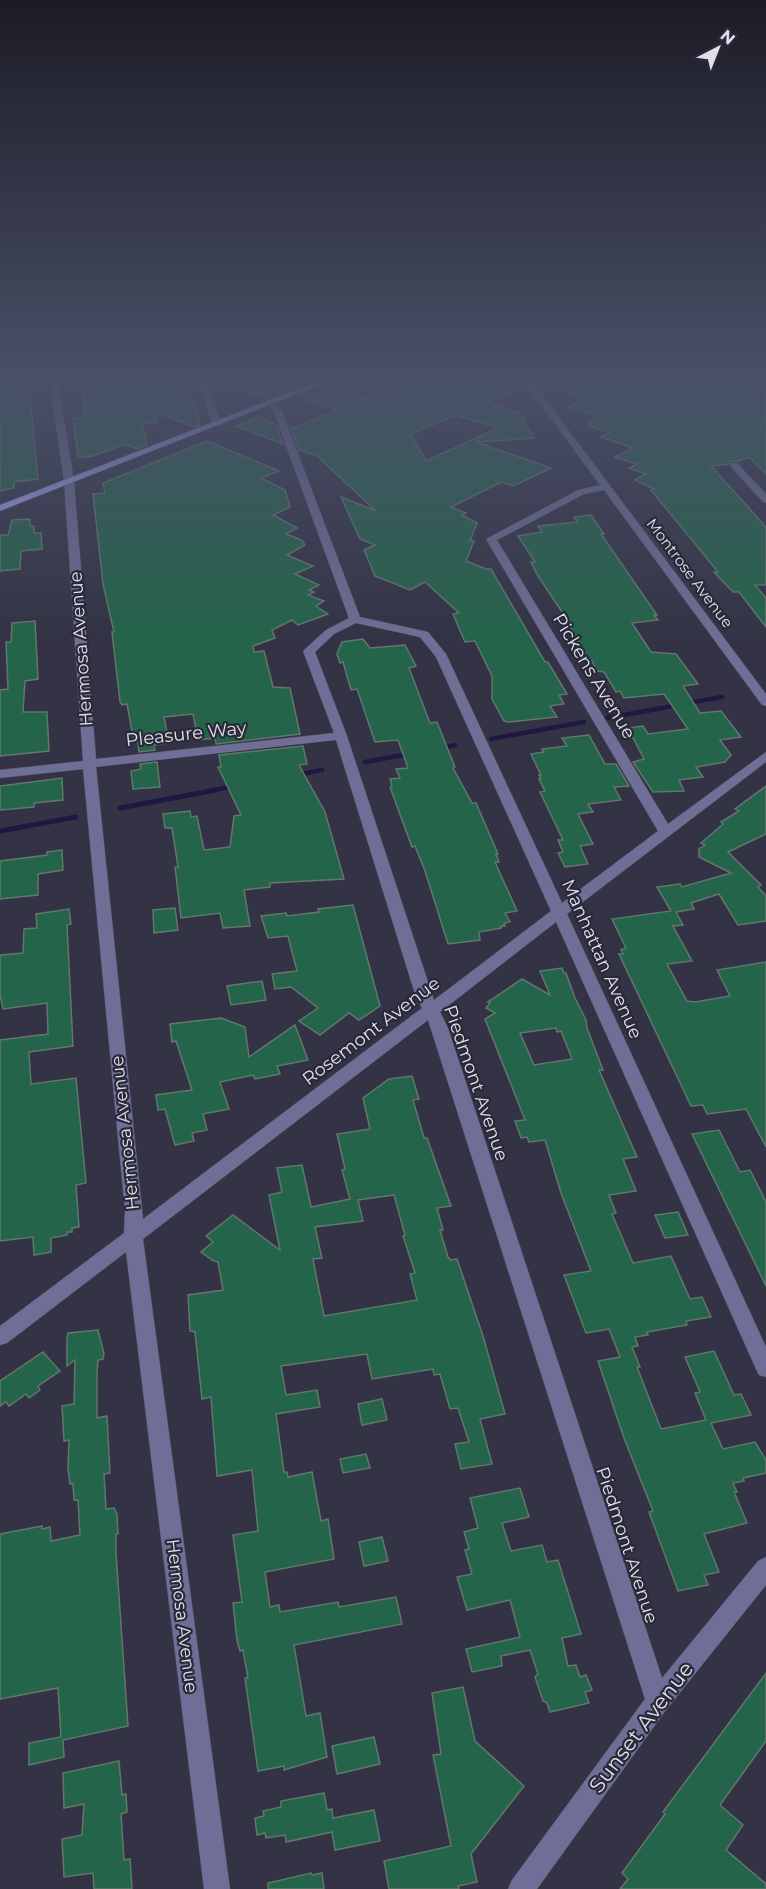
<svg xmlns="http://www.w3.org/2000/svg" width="766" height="1889" viewBox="0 0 766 1889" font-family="Montserrat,sans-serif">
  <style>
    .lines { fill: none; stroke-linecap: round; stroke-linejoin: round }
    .stream-far1 { stroke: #1e1843; stroke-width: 4.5 }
    .stream { stroke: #1e1843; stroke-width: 5 }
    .building { fill: #24644a; stroke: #62776c; stroke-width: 1.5; fill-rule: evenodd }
    .minor-casing { stroke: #4f4f60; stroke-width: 1 }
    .major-casing { stroke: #4f4f60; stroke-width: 1 }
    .minor { fill: #6f6e96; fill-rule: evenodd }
    .major { fill: #a8a4f6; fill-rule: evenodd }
    .labels { text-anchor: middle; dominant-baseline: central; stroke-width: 4.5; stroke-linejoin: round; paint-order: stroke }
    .far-street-label { font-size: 15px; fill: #e0e0eb; stroke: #2a293a }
    .street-label { font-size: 18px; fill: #e0e0eb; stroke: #2a293a }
    .near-street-label { font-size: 21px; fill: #e0e0eb; stroke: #2a293a }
  </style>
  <rect width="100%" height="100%" fill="#333345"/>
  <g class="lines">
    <g class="stream-far1">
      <polyline points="688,703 722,697"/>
      <polyline points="607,718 679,705"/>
      <polyline points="491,739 584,722"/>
      <polyline points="442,748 455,745"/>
      <polyline points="365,762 409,754"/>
      <polyline points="297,775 322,770"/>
      <polyline points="208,791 235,786"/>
    </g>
    <g class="stream">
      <polyline points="120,808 216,790"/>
      <polyline points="0,831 76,817"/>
    </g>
  </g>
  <g class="building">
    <polygon points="6,376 28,376 38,479 14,482 14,488 0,491 0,386 6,385"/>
    <polygon points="82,376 106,376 106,379 126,377 127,382 155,380 154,376 180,377 190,403 195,403 200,425 195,427 155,412 157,422 142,423 147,445 137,449 125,444 93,456 78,458 73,418 85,418"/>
    <polygon points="241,376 301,376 291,381 294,388 284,392 275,388 261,395 246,391"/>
    <path d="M421 376H518L524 386 487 402 520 413 534 438 476 442 551 468 513 486 501 482 451 507 466 513 462 515 477 523 470 541H474L466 561 486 569H491L545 662H548L567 694 559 695 564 704 550 706 557 717 509 722 504 721 492 699V676L475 641 465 642 453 614 459 613 425 582 410 590 375 576 364 550 375 545 360 539 341 497 376 511 316 455 299 450 291 429 337 410 307 400 331 391 364 399ZM456 415 498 428 426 461 411 434Z"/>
    <polygon points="531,376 577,376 593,381 604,376 751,376 741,381 766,388 766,474 749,457 738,461 731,461 729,464 711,466 766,527 766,585 755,585 766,598 766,627 739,592 733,592 714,572 718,572 651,490 654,489 635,480 646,474 629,468 637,464 615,457 633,448 601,437 610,433 588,425 591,423 587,422 598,416 568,407 582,400 571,396 575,394 535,382"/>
    <polygon points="258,417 276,424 283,444 236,426"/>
    <polygon points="207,441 279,471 261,478 285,490 290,507 273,515 297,528 286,534 302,540 305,545 287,555 313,566 295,574 319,585 309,590 314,592 308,595 324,601 316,606 328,614 298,625 292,620 272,630 275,638 253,646 254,652 264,651 273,687 290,688 300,734 216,744 215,738 198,740 193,714 164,717 169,743 154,745 155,750 139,752 138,742 134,742 127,704 122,705 120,702 112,632 114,632 103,584 93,494 105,493 103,483"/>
    <polygon points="591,515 604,534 601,534 657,615 654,615 658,620 632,623 651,652 676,654 698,684 683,686 700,713 721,711 741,737 720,740 731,755 725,762 696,767 703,777 679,780 684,791 653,792 633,762 644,759 628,728 643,726 648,734 688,729 664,694 624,698 620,691 616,692 604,672 597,671 592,661 589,661 564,615 538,576 531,562 535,562 518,536 542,532 538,526 578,522 574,517"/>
    <polygon points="30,519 30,526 34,526 34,533 41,533 42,549 21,551 20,569 0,571 0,535 8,535 12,520"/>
    <polygon points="35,621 38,679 25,681 23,712 47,712 49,751 0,756 0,690 8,689 6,642 11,642 12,623"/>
    <polygon points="363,639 370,648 405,645 416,666 409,668 430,723 437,722 455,767 453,768 472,803 476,803 498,854 496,854 499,862 495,862 517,911 505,913 510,922 504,923 505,926 501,926 501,928 479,932 480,940 448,944 425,871 415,846 412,847 390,787 392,786 390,779 400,778 396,769 408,768 398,740 375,742 357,689 351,690 343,662 340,663 337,654 342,642"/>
    <polygon points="589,735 605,764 616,764 629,786 614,787 621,800 588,804 593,812 578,814 593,844 580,846 588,864 565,867 558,853 563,852 558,840 563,840 540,792 545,791 539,779 541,779 539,775 541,775 531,754 544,752 542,749 567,746 562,738"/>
    <polygon points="303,746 307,764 299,765 325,812 344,879 270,883 270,887 244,890 250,926 223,928 220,913 181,918 175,867 178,867 172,828 165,828 163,814 190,811 191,817 197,816 204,850 230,847 234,816 241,815 218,767 221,767 219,755"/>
    <polygon points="157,762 160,787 133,789 131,771 141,769 140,764"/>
    <polygon points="62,778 63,800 34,803 34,807 0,810 0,786"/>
    <polygon points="766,786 766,834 728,852 761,885 758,887 766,896 766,921 738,925 719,894 691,903 694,909 676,912 683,925 673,926 692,961 667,964 687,1001 695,1002 730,996 717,970 766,962 766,1147 746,1109 707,1114 703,1105 691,1106 619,954 623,954 621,950 626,948 612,919 671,911 657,887 680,884 682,887 731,873 699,857 699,849 705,845 701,843 723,824 721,822 739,811 735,809"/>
    <polygon points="62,850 63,870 38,874 38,895 0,899 0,861 47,855 47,852"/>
    <polygon points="353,905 380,1006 359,1020 349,1013 320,1035 299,1021 318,1008 291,987 275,989 272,974 297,971 288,936 268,938 261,916 286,913 287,916 319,912 318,909"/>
    <polygon points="175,908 178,930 154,933 153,910"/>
    <polygon points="69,909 71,924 67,925 73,1046 29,1052 31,1084 76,1078 86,1183 76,1185 79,1227 72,1228 72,1232 67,1232 67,1235 51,1238 51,1252 34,1255 33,1237 0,1241 0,1040 48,1034 47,1003 3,1009 0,994 0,955 23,953 24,929 37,928 36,914"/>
    <path d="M562 968 564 973H566L575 998 586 1020 587 1028 603 1070H599L637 1157 623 1159 636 1191 609 1195 616 1213 612 1214 633 1263 671 1256 690 1299 702 1297 711 1317 686 1321 687 1325 647 1332 648 1335 635 1337 638 1346 632 1347 640 1367H637L661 1429 706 1420 695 1393 700 1392 685 1357 714 1351 734 1395 741 1394 751 1415 711 1423 723 1449 755 1442 766 1460V1473L743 1478 744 1481 733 1483 737 1492H734L747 1523 704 1534 719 1572 704 1575 708 1585 678 1591 649 1512 653 1511 624 1438 598 1361 620 1357 609 1329 586 1333 564 1275 591 1271 561 1193 545 1140 529 1142 527 1137 521 1138 515 1121 525 1120 485 1019 495 1013 486 1008 490 1003 488 1002 522 979 550 995 540 971ZM556 1028 557 1032 561 1031 572 1059 534 1065 520 1033Z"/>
    <polygon points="262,981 266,1000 231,1005 227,986"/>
    <polygon points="221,1018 245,1027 249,1057 295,1025 308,1060 277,1066 280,1074 255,1079 253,1075 220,1082 229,1109 203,1114 207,1130 192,1133 194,1141 175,1145 165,1109 158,1110 156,1095 192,1090 176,1041 172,1042 170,1024"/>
    <path d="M412 1076 419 1099 413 1100 424 1138H427L451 1206 437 1208 443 1230H440L448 1257 451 1260 457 1259 483 1336 505 1414 480 1419 492 1464 461 1469 455 1444 469 1442 458 1408 450 1409 440 1374 434 1375 433 1369 372 1379 367 1354 281 1366 286 1395 317 1390 320 1407 276 1414 284 1472H287L288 1477 312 1472 321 1521 328 1519 334 1559 265 1572 270 1607 279 1605 280 1612 338 1602 339 1607 396 1597 402 1624 294 1645 306 1716 320 1713 327 1757 284 1770V1766L258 1771 245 1678H248L243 1650 240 1651 237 1640 233 1603 242 1602 233 1535 258 1531 252 1470 217 1476 211 1397 202 1399 195 1332 190 1331 188 1295 223 1290 218 1262 212 1260 201 1252 213 1242 206 1236 233 1215 280 1250 269 1195 282 1192 277 1168 302 1165 311 1207 350 1199 342 1170 345 1169 337 1134 370 1129 363 1098 389 1079ZM394 1195 405 1235 403 1236 415 1273 410 1274 417 1300 324 1316 313 1259 322 1258 315 1227 363 1221 358 1200Z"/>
    <polygon points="719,1130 740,1172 750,1170 766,1202 766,1286 692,1134"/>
    <polygon points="678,1212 688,1235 665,1238 655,1215"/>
    <polygon points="98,1330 104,1354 103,1359 98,1360 97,1373 97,1418 107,1416 110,1473 104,1474 106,1509 114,1508 117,1514 118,1534 116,1534 116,1553 128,1726 63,1740 64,1757 29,1765 29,1743 61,1737 58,1688 0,1699 0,1534 42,1526 42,1529 50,1527 51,1541 80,1535 78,1500 74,1500 73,1484 70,1484 68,1468 69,1440 64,1441 62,1406 74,1404 75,1360 67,1366 67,1338 68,1333"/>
    <polygon points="43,1352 60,1371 38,1386 40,1390 29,1398 26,1394 9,1406 6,1402 0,1406 0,1381"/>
    <polygon points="382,1399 387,1420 362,1425 358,1404"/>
    <polygon points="366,1454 370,1468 343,1473 340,1459"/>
    <polygon points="520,1488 529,1517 502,1523 511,1551 542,1545 547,1562 558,1560 581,1634 562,1638 568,1666 576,1665 580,1677 586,1675 592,1690 585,1692 589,1703 550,1712 547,1703 543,1701 535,1677 538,1674 530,1650 501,1656 502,1666 472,1672 466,1649 520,1637 510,1600 467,1610 457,1577 472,1574 465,1550 469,1549 464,1532 478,1528 470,1498"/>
    <polygon points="382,1537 388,1561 364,1566 359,1542"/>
    <polygon points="766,1673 766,1741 720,1805 743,1825 726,1850 766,1884 766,1889 620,1889 628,1879 622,1873 665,1814 663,1812"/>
    <polygon points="463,1687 475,1741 524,1786 471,1854 477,1882 458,1886 459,1889 389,1889 384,1861 451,1846 433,1755 441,1754 432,1693"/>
    <polygon points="374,1737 380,1764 337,1774 332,1746"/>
    <polygon points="119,1761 122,1795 126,1794 127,1812 121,1814 124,1860 130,1859 132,1889 94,1889 93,1873 64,1877 62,1839 82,1835 84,1804 64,1808 63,1773"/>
    <polygon points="324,1793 327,1810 332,1809 333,1818 374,1810 380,1841 335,1850 332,1832 286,1842 285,1835 266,1838 265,1833 257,1835 255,1818 264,1816 263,1811 281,1807 281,1801"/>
    <polygon points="311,1873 312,1875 322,1873 324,1889 268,1889 268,1883"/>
  </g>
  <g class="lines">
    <defs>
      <g id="minor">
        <path d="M49 376H57L74 481 96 759 334 733 303 651 326 630 349 618 273 410 266 402 270 399 281 409 360 617 428 632 446 654 562 903 658 831 486 539 578 490 600 485 520 376H528L766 694V706L762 705 604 490 584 494 497 540 668 824 766 752V762L567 914 766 1347V1377L759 1375 756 1369 556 922 440 1012 448 1028 662 1678 758 1561 766 1557V1585L666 1710 537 1889H508L512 1880 645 1699 428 1020 143 1239 230 1889H204L126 1252 7 1343 0 1345V1326L124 1233 125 1211 83 769 0 778V770L83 761 64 481ZM356 623 420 637 436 657 551 911 434 1000 347 736 315 652 334 634ZM336 740 415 994 422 1008 143 1219 96 767Z"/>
        <polygon points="197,376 205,376 222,424 220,426 212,424"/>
        <polygon points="731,463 737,463 766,494 766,503 763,502 731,467"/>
      </g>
      <polygon id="major" points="331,376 342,376 0,511 0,505"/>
    </defs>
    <use href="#minor" class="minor-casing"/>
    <use href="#major" class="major-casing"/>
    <use href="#minor" class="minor"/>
    <use href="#major" class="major"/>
  </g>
  <linearGradient id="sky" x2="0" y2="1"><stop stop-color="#1c1c26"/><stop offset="0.59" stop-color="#4a5068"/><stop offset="1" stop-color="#4a5068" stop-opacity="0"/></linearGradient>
  <rect width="766" height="640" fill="url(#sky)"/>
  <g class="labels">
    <g class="far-street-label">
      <text transform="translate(690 573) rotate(53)">Montrose Avenue</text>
    </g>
    <g class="street-label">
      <text transform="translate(81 649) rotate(-94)">Hermosa Avenue</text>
      <text transform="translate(594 676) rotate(59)">Pickens Avenue</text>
      <text transform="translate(186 734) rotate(-6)">Pleasure Way</text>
      <text transform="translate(602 959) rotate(66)">Manhattan Avenue</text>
      <text transform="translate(371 1031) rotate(-37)">Rosemont Avenue</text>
      <text transform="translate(476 1083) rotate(71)">Piedmont Avenue</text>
      <text transform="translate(125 1133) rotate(-96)">Hermosa Avenue</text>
      <text transform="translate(627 1545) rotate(72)">Piedmont Avenue</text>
      <text transform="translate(182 1616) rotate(83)">Hermosa Avenue</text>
    </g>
    <g class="near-street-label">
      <text transform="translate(641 1727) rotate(-53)">Sunset Avenue</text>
    </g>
  </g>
  <g transform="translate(718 48) rotate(42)" stroke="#2a293a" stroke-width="4.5" paint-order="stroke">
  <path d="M0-4.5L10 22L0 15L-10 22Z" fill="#e0e0eb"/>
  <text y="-9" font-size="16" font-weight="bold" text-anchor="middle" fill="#e0e0eb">N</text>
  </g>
</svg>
